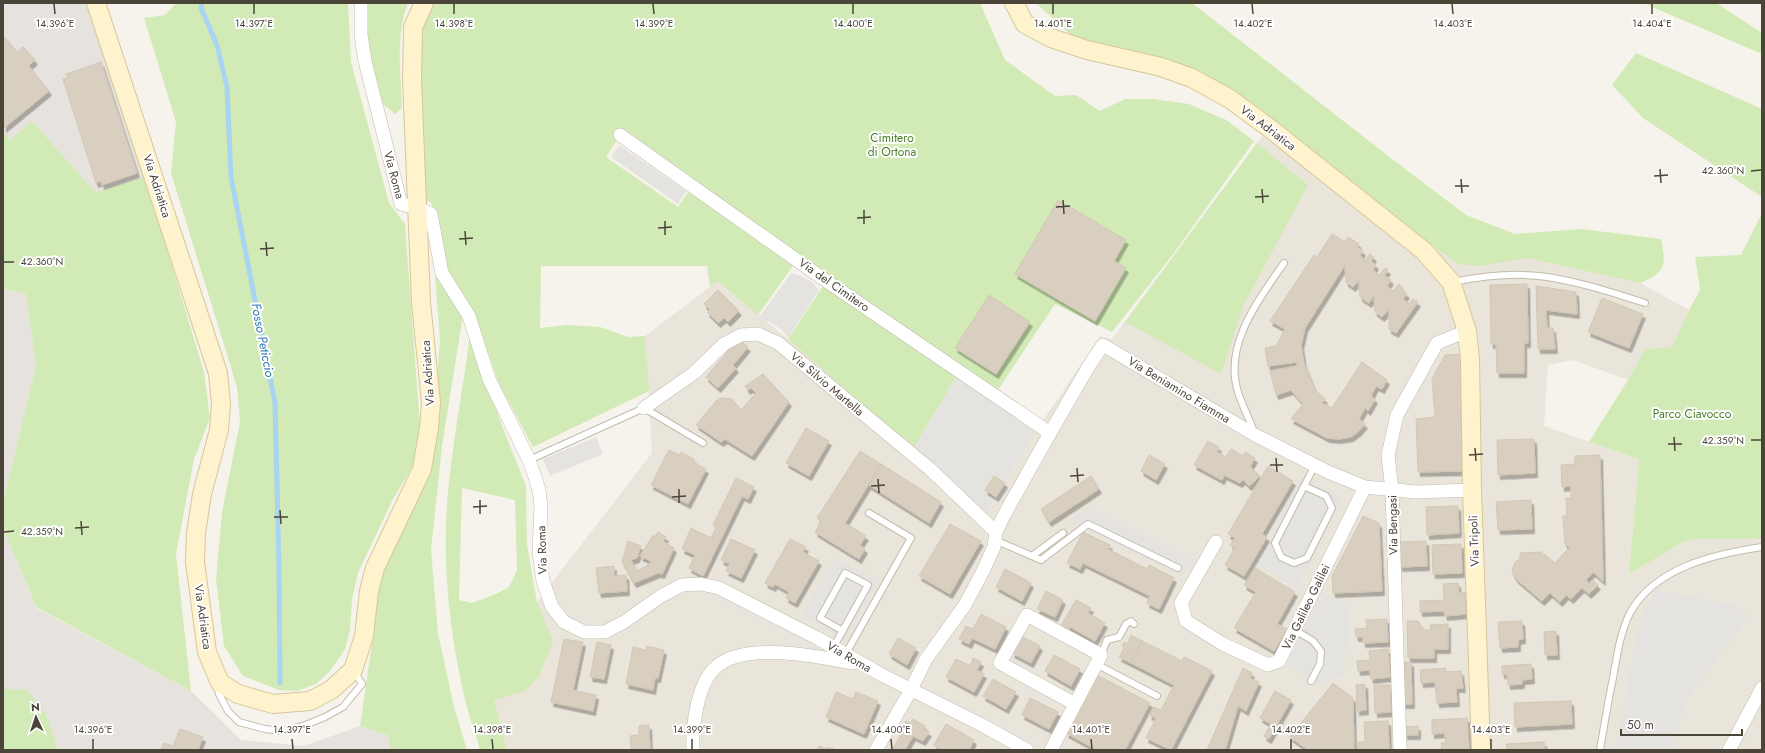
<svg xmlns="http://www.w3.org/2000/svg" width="1765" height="753" viewBox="0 0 1765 753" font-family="Jost,sans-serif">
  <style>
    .residential { fill: #eae5da }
    .industrial { fill: #e6e2dd }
    .green { fill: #d2eab5; fill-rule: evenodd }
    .parking { fill: #e5e3e0 }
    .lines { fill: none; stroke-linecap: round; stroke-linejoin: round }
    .stream { stroke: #a9d4f2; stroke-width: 5 }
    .building { fill: #d8cfc1; stroke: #d3c7b4; filter: url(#shadow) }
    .lane-casing { stroke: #c2bbae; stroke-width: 8 }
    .street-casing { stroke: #c2bbae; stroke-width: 14 }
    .secondary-casing { stroke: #d6c79b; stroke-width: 20 }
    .lane { stroke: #fff; stroke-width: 6 }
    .street { stroke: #fff; stroke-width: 13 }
    .secondary { stroke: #fff3cd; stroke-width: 18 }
    .ticks { fill: none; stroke: #4b4439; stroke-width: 1.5 }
    .labels { text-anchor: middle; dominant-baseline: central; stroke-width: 4; stroke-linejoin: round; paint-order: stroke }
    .street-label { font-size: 12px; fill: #4b4439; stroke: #fff }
    .park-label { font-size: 12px; fill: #4a7f2a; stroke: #fff }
    .water-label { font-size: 13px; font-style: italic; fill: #2e7ab2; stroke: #fff }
    .ticks-label { font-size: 10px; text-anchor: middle; fill: #4b4439; stroke: #fff; stroke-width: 4; stroke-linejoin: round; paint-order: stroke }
  </style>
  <defs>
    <filter id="shadow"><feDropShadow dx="2.5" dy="4.5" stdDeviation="0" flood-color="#0004"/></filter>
  </defs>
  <rect width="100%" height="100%" fill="#f6f3ec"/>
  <polygon class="residential" points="1281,111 1527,258 1640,283 1689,310 1672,347 1645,349 1628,380 1573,360 1548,365 1544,426 1639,459 1629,574 1683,542 1696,539 1762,539 1762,750 507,750 485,669 652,453 645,336 718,281 788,339 988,513 1038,428 1100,336 1112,339"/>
  <g class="industrial">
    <polygon points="3,3 88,3 145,177 95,192 32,121 10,140 3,131"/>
    <polygon points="3,289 26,294 36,365 3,503"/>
    <polygon points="3,528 36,608 191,691 241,740 304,746 360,726 387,735 391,750 198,750 202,737 180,729 173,746 164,743 161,750 3,750"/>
  </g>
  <g class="green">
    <polygon points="176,3 348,3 351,62 389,203 405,224 420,426 415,462 392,501 358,573 352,599 350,630 345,649 331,670 316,684 297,691 279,690 243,676 224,646 216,579 222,512 240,422 237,387 171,173 176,122 144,18 165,15"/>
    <path d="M368 3H408C395 35 401 74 402 108L395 114 382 103 371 63 367 28Z"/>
    <polygon points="429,3 980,3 1005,60 1055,96 1076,95 1100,111 1125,99 1154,99 1189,104 1228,121 1254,141 1174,253 1112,332 1055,304 998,390 919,340 624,129 606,157 678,207 689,191 795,263 758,315 718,281 710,287 707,266 541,266 540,328 567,325 600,327 628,337 645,336 649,391 533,447 499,384 477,321 445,268 431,202 422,199 417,30"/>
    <path d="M1036 3H1192L1396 162 1466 215 1515 234 1582 229 1661 239C1667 265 1665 273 1640 283L1527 258 1479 266 1458 264 1433 246 1261 109 1223 85 1182 65 1093 43 1071 35Z"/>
    <polygon points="1643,3 1716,3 1762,33 1762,54"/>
    <polygon points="1636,53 1762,109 1762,197 1643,118 1612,85"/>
    <polygon points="32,121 95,192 145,177 204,372 210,418 194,459 176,554 191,691 36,607 3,528 3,503 36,365 26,294 3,289 3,131 10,140"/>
    <polygon points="1257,143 1308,185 1243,306 1221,374 1125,322"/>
    <polygon points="1762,213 1762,539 1696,539 1683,542 1629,574 1639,459 1589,442 1628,380 1645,349 1672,347 1689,310 1700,290 1695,257 1741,255"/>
    <polygon points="435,275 463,315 442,446 431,550 438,633 454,707 467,750 391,750 387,735 360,726 372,643 378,583 434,419 440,341"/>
    <polygon points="825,283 957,376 913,449 788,339"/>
    <path d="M470 334 502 426 526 486 527 545 537 602 553 642 539 676 525 691 494 700 507 750H480C476 735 470 719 466 704 451 641 442 570 447 505 451 448 463 391 470 334ZM462 488 515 500 517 570 509 587 496 594 472 603 459 600Z"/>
    <polygon points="3,689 27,690 46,714 58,750 3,750"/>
  </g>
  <g class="parking">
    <polygon points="619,145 686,191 678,204 611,157"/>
    <polygon points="791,273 799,275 812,282 819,290 788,338 782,330 770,322 758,319"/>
    <polygon points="957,376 1038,428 988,513 913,449"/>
    <polygon points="596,437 603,454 550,476 543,459"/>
    <polygon points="1300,477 1342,498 1297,588 1257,565"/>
    <polygon points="1089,508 1193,560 1182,576 1083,529 1069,520"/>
    <polygon points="833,558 879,581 844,640 803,614"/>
    <polygon points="1656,590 1734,605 1749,616 1686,700 1671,750 1616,750 1639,623"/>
    <polygon points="1322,594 1350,604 1344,673 1321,687 1286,665"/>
  </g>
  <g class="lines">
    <polyline class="stream" points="202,3 201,8 217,45 227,87 231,177 275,403 279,568 280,683"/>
  </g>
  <g class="building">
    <polygon points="3,35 17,52 23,47 35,60 29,66 49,91 4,128"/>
    <polygon points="101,62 137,173 102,185 101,181 96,183 63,79 68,78 66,74"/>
    <polygon points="1058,200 1126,240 1114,261 1126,268 1095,321 1015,274"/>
    <polygon points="1332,234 1345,242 1348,237 1359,244 1357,247 1363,251 1360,256 1365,260 1370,254 1374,257 1371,261 1376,265 1373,270 1379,275 1385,268 1388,270 1384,275 1391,280 1387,286 1393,291 1399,284 1402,287 1401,289 1407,294 1403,299 1409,304 1413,299 1418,302 1396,333 1389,329 1389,309 1382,317 1375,312 1374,295 1369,303 1360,297 1359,280 1353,287 1346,282 1345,265 1305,328 1301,345 1304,364 1315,390 1325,399 1322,403 1332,408 1362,362 1387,380 1382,389 1376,386 1371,396 1375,399 1368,411 1365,408 1359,419 1365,424 1359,431 1351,437 1339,439 1327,438 1291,419 1303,404 1291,390 1276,395 1270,371 1297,366 1297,362 1268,366 1265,348 1276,346 1285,329 1270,321 1314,255 1317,257"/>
    <polygon points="1527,284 1528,343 1524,343 1524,373 1497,373 1496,344 1491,344 1490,285"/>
    <polygon points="1536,286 1576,292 1577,314 1546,310 1547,328 1553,328 1555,349 1538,349"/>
    <polygon points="718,290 739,311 728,322 724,318 718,323 707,312 710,310 704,304"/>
    <polygon points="989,295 1030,322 996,374 955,348"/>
    <polygon points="1602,298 1643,314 1629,348 1588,332"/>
    <polygon points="738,339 748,347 733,365 736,368 718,388 706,377"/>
    <polygon points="1462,354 1464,471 1418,472 1416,419 1435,417 1432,379 1445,355"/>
    <polygon points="763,374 789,402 752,456 725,439 721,442 696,425 717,400 721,398 732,399 741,410 756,393 751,388 748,390 745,386"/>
    <polygon points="806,428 829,441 809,476 786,463"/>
    <polygon points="1534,439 1535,473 1498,475 1497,440"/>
    <polygon points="1208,441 1219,447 1217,452 1226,457 1231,449 1243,456 1245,452 1255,458 1250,467 1260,476 1249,486 1243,480 1240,483 1224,475 1222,480 1194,465"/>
    <polygon points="669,450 679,455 681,452 695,460 694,463 706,469 688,504 651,485"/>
    <polygon points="860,451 881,464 845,523 866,536 860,545 865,549 859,559 815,532 821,521 817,518"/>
    <polygon points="1149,455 1165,464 1156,480 1141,471"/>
    <polygon points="1600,455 1603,581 1593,572 1586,580 1589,584 1592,580 1598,585 1589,594 1582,588 1571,599 1566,595 1560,602 1550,593 1542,601 1516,579 1512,573 1513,567 1515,562 1520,559 1520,553 1541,552 1555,563 1570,547 1565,544 1563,516 1567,516 1566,498 1571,498 1571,486 1562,487 1561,465 1575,464 1575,456"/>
    <polygon points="881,464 941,502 929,523 869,485"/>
    <polygon points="1268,466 1293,481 1262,534 1267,537 1244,576 1225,565 1235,548 1230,545 1235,538 1228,534"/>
    <polygon points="994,476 1005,483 996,497 985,490"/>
    <polygon points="1091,476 1099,489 1049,522 1041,509"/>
    <polygon points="736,478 754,487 748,499 742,496 703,576 689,568 695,555 682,549 691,528 711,538 716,528 713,525"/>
    <polygon points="1531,500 1532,529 1498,530 1496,502"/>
    <polygon points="1458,506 1459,533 1427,535 1426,507"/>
    <polygon points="1363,516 1379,523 1382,591 1333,593 1332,576"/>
    <polygon points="950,524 981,541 950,594 919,576"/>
    <polygon points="658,532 666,537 663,541 674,548 662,574 658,573 634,583 622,562 628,541 641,546 637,558 631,560 637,571 648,565 651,561 640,556 653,535 655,537"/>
    <polygon points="1083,532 1110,545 1108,549 1147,569 1149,565 1174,578 1159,609 1147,603 1150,596 1083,563 1080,569 1067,563"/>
    <polygon points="731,539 755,550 741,578 726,571 730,564 721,560"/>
    <polygon points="790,539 806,547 803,552 819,561 795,603 786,598 789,592 775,584 773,587 765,583"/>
    <polygon points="1426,541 1427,566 1400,567 1399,542"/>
    <polygon points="1461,544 1462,573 1433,574 1432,545"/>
    <polygon points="614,566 614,576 626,575 627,591 599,593 596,568"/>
    <polygon points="1255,568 1295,592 1277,624 1287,629 1274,651 1234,628 1256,592 1244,585"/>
    <polygon points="1005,569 1031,583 1022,601 996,587"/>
    <polygon points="1458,583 1459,593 1465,592 1466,614 1445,616 1444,611 1420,612 1420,601 1444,600 1443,584"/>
    <polygon points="1046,591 1063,600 1055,617 1037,609"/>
    <polygon points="1076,600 1091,608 1088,613 1105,623 1095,641 1070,627 1068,631 1060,627"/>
    <polygon points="981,614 1006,627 995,649 972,638 969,644 959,639 966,626 973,629"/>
    <polygon points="1387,619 1388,642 1363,643 1363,637 1356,637 1355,629 1367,628 1366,620"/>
    <polygon points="1407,621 1418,621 1424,630 1431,630 1430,625 1448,624 1448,649 1434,649 1434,658 1408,658"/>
    <polygon points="1522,621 1523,639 1518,640 1518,647 1500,648 1498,622"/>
    <polygon points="1556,631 1557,655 1545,655 1544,632"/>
    <polygon points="1131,635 1142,641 1131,663 1119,657 1124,648 1122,646 1124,642 1127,644"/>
    <polygon points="1021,636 1040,646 1031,663 1012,653"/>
    <polygon points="898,638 916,648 907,665 889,654"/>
    <polygon points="564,639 583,642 573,690 596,695 593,711 551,702"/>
    <polygon points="1142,641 1182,661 1184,657 1212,671 1171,750 1146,738 1156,718 1149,715 1154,707 1161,710 1174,685 1131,663"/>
    <polygon points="597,642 611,645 604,679 590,677"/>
    <polygon points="647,646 664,650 658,678 655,678 653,690 626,684 633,647 646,650"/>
    <polygon points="1388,649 1390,677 1371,679 1370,670 1358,671 1357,661 1370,660 1369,651"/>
    <polygon points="1054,655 1080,669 1071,686 1045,671"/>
    <polygon points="973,658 981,662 977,670 984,674 974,692 946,677 956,659 970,666"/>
    <polygon points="1411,662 1412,704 1402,704 1401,663"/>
    <polygon points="1531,664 1532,679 1522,680 1522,684 1508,685 1507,674 1502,674 1502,666"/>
    <polygon points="1243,668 1252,673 1250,678 1259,682 1246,711 1238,706 1225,750 1207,750"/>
    <polygon points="1446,668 1446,672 1461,671 1463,688 1456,688 1457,702 1437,703 1435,682 1421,683 1420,670"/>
    <polygon points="1097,675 1150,703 1125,750 1097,750 1066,733"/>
    <polygon points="993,679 1016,692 1006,709 983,696"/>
    <polygon points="1333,683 1353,698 1354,748 1353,750 1308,750 1290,737"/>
    <polygon points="1365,684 1366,710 1357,711 1356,685"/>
    <polygon points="1374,685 1390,685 1391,712 1375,713"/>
    <polygon points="1275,691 1291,700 1269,739 1264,736 1271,724 1260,718"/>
    <polygon points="836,692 853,699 856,692 878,701 864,734 826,717"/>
    <polygon points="1030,698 1058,712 1049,729 1022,715"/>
    <polygon points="1571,701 1572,724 1515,727 1514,703"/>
    <polygon points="1467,718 1469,749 1442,750 1441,743 1446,743 1445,733 1432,734 1432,720"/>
    <polygon points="913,719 925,726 923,729 929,732 923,741 913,736 905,750 892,750 903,731 901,729 906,721 910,723"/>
    <polygon points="1388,721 1389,750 1358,750 1357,742 1365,742 1364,722"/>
    <polygon points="946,724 974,740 969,750 942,750 934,745"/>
    <polygon points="649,725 650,750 631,750 630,736 639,735 639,726"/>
    <polygon points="1418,726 1418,735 1405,735 1405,727"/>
    <polygon points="180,729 203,737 198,750 161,750 164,743 173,746"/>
    <polygon points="1544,742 1545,750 1507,750 1506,744"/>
    <polygon points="819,746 827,749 828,747 837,750 817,750"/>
  </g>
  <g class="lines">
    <defs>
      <g id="lane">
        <path d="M1453 282C1483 276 1516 272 1547 277 1580 282 1613 293 1645 303"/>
        <path d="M1254 432C1249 418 1242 405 1238 392 1223 345 1259 299 1284 263"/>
        <polyline points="529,460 644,408 703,443"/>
        <polyline points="1304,486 1326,496 1332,508 1307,558 1294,563 1281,557 1275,543 1315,465"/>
        <polyline points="995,540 1041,560 1088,524 1178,568"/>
        <polyline points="1032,556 1063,533"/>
        <polyline points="1295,630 1313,641 1321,651 1320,664 1311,681"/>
        <polyline points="833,648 868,585 845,573 820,618 843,631"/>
        <polyline points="845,655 911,538 869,513"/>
        <polyline points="1101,655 1107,640 1119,637 1126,624 1131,621 1134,624"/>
        <polyline points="1096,664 1157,696"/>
        <polyline points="217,685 219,694 228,711 239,722 265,729 282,731 303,726 325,717 343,707 362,684 354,671"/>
        <path d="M1600 750C1604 726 1608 702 1613 678 1617 656 1620 633 1630 613 1655 567 1715 554 1762 547"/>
      </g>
      <g id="street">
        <polyline points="361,3 361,35 365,61 401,204 418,208 431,214 442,273 469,316 489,379 529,460 534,474 539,490 541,507 539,552 543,581 552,607 564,622 584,632 605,632 624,622 661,596 682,585 701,584 719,588 817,638 882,675 982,725 1027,750"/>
        <polyline points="620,135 822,278 1050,433"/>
        <polyline points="644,408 694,373 724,344 741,335 758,334 778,343 930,469 996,532"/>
        <polyline points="1216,542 1181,603 1186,621 1223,644 1268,665 1279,661 1365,487"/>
        <path d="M693 750C692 727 697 685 715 668 743 641 817 656 852 663"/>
        <polyline points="876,750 911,690 926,659 965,605 983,571 994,547 996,532 1003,517 1050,433 1090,364 1103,345 1255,435 1328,472 1365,487 1416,492 1472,490"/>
        <polyline points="1051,750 1101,655 1027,615 1000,663 1075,704"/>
        <polyline points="1400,750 1392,490 1388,455 1397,415 1437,343 1467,331"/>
        <polyline points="1729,750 1762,688"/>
      </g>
      <g id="secondary">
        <polyline points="96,3 218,373 221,404 219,430 202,494 196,533 195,562 207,652 220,683 238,694 273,704 310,701 331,690 353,670 364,636 369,591 375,568 422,469 429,428 431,403 421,302 412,79 413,27 424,3"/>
        <polyline points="1014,3 1025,24 1051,38 1087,50 1161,67 1192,78 1230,99 1272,130 1424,251 1451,282 1467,331 1470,359 1472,490 1481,750"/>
      </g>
    </defs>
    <use href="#lane" class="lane-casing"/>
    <use href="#street" class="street-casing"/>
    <use href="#secondary" class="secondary-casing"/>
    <use href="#lane" class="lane"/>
    <use href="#street" class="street"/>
    <use href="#secondary" class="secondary"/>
  </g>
  <path class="ticks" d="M54 4 55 14M254 4V14M454 4V14M653 4 654 14M853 4V14M1053 4V14M1252 4 1253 14M1452 4 1453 14M1652 4V14M1660 169 1661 183M1751 171 1761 170M1654 176 1668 175M1461 179 1462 193M1455 186H1469M1262 189 1263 203M1255 197 1269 196M1063 200 1064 214M1056 207 1070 206M864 210V224M857 218 871 217M665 221V235M658 228 672 227M465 231 466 245M459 239 473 238M266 242 267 256M260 249 274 248M4 262H14M1674 437 1675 451M1751 440H1761M1668 444H1682M1475 448 1476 461M1469 455 1483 454M1276 458 1277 472M1270 465H1283M1077 468 1078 482M1070 476 1084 475M878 479 879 493M871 486 885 485M679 489V503M672 497 686 496M480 500V514M473 507 487 506M280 510 281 524M274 517H288M81 521 82 535M75 528 89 527M4 532 14 531M93 739V749M292 739 293 749M492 739 493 749M692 739V749M891 739 892 749M1091 739 1092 749M1291 739V749M1491 739V749"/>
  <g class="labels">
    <g class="street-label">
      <text transform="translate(1268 128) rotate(37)">Via Adriatica</text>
      <text transform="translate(394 175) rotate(75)">Via Roma</text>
      <text transform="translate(157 186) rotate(72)">Via Adriatica</text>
      <text transform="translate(834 285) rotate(35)">Via del Cimitero</text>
      <text transform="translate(428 373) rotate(-94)">Via Adriatica</text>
      <text transform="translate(827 384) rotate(40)">Via Silvio Martella</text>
      <text transform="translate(1179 390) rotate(31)">Via Beniamino Fiamma</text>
      <text transform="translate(1393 525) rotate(-91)">Via Bengasi</text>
      <text transform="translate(1474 541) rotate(-92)">Via Tripoli</text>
      <text transform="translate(542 550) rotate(-92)">Via Roma</text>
      <text transform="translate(1306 607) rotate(-64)">Via Galileo Galilei</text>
      <text transform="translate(203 617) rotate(82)">Via Adriatica</text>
      <text transform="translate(849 657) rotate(30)">Via Roma</text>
    </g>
    <g class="park-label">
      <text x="892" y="138">Cimitero<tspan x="892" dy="14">di Ortona</tspan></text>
      <text x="1692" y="414">Parco Ciavocco</text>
    </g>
    <g class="water-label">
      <text transform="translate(263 340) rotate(79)">Fosso Peticcio</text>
    </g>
  </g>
  <g class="ticks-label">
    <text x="55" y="27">14.396°E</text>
    <text x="254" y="27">14.397°E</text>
    <text x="454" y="27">14.398°E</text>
    <text x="654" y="27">14.399°E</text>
    <text x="853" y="27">14.400°E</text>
    <text x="1053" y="27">14.401°E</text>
    <text x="1253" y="27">14.402°E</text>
    <text x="1453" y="27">14.403°E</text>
    <text x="1652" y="27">14.404°E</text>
    <text x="1723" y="174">42.360°N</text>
    <text x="42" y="265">42.360°N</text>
    <text x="1723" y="444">42.359°N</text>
    <text x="42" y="535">42.359°N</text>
    <text x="93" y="733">14.396°E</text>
    <text x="292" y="733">14.397°E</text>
    <text x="492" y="733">14.398°E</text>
    <text x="692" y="733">14.399°E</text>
    <text x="891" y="733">14.400°E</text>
    <text x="1091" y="733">14.401°E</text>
    <text x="1291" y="733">14.402°E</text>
    <text x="1491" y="733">14.403°E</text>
  </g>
  <rect width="1765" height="753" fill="none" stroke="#4b4439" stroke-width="8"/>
  <g transform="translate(36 717) rotate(357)" stroke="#ffffff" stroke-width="3" paint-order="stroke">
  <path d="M0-3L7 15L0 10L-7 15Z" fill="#4b4439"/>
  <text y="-6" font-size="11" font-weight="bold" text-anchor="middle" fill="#4b4439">N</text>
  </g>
  <path d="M1621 729v6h121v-6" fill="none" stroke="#4b4439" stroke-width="2"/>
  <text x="1627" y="729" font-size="12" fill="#4b4439" stroke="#ffffff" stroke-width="3" paint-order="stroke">50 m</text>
</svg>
